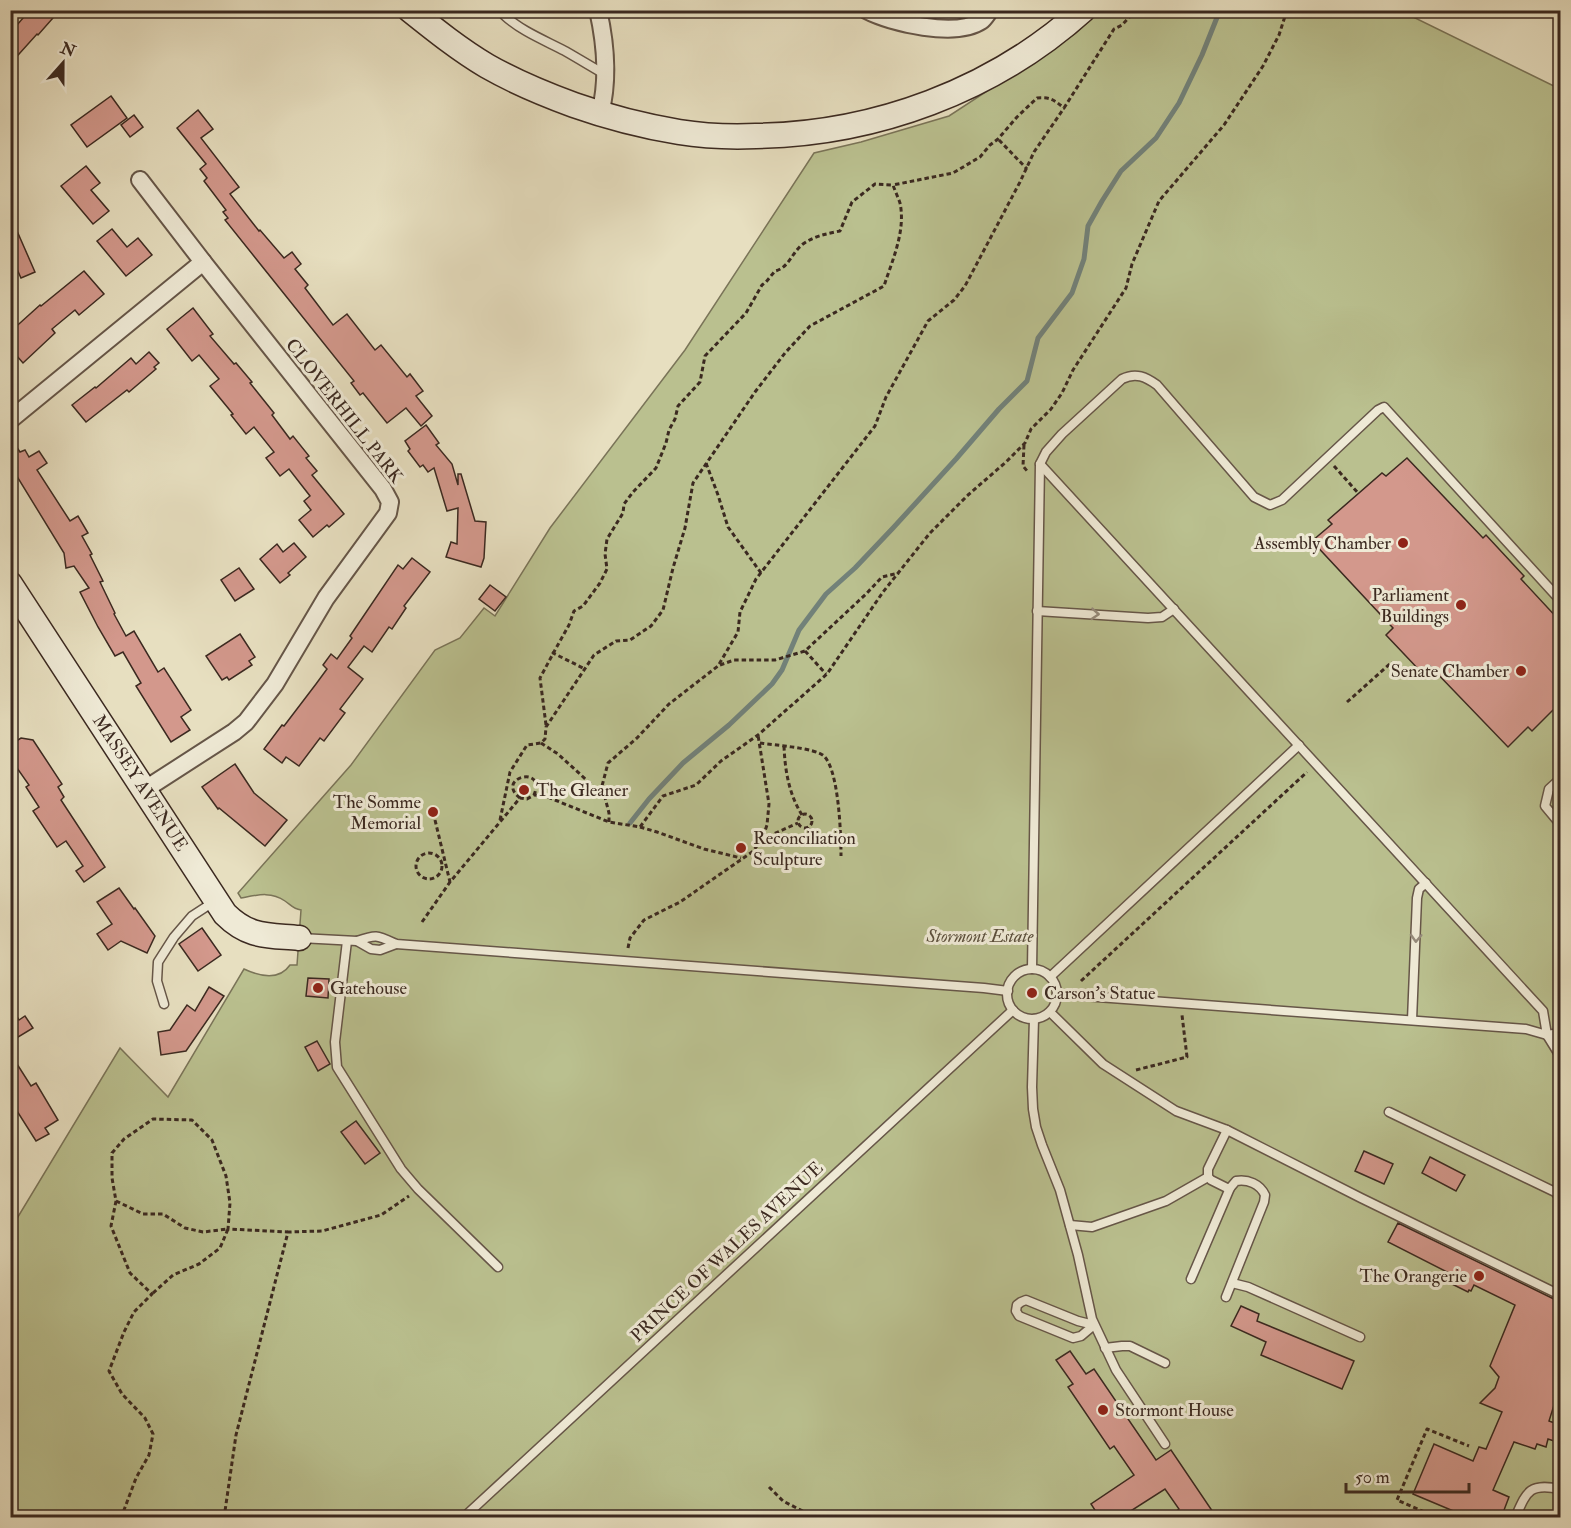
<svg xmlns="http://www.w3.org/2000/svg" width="1571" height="1528" viewBox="0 0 1571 1528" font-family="'IM FELL Double Pica',serif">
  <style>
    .green { fill: #bac08f; stroke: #7a7458; stroke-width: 1.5 }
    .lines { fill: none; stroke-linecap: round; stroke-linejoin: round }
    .stream { stroke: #728179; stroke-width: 5 }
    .building { fill: #d3988c; stroke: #3b2920; stroke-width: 1.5 }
    .lane-casing { stroke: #665648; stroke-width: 11 }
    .street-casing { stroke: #665648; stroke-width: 20 }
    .secondary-casing { stroke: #3b2920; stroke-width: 27 }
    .path { stroke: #3b2920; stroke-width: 3; stroke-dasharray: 4.5 3; stroke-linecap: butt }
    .lane { stroke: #efead6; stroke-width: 8 }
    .street { stroke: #efead6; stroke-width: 16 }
    .secondary { stroke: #efead6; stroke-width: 24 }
    .oneway { stroke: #958a7b }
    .poi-dot { fill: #8f2418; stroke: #efead6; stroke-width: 2 }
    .labels { text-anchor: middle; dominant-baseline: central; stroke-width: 6; stroke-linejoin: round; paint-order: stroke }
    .street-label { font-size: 18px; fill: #3b2920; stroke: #efead6 }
    .poi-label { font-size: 18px; fill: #3b2920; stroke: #efead6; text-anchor: end }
    .park-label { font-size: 18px; font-style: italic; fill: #5b4f3c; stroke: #efead6 }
  </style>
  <rect width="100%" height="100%" fill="#e7dfc0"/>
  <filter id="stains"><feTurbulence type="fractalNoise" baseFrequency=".00333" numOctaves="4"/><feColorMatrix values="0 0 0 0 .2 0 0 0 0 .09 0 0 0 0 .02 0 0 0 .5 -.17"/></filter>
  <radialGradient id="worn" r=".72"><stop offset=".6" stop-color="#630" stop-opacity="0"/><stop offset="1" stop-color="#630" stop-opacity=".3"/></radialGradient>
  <path class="green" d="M1100 11H1401L1560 89V1517H11L10 1230 120 1048 168 1097 244 969C259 976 279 981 290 965H297L301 910C293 909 291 905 285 901 271 891 257 895 241 898L238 893 351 765 435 650 460 638 484 608 495 616 550 528 685 350 814 153 861 142 949 116 1076 33Z"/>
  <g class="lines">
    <polyline class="stream" points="630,823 649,799 683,763 729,725 772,684 782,670 799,630 826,594 855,568 893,528 956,459 999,409 1027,381 1038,338 1072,293 1084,259 1088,226 1102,201 1121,171 1156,138 1179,103 1202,55 1220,10"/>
  </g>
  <g class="building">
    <polygon points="30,10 60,10 38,35 37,34 10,64 10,33"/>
    <polygon points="111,96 127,118 87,147 71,125"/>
    <polygon points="198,110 213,129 201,138 239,187 230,194 259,231 260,230 284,258 292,252 301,264 295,269 308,285 305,288 333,325 347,314 375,350 381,345 407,377 410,374 423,391 416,396 432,416 421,426 406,408 387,423 363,393 360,395 351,383 354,381 225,220 228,218 223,212 226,210 204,181 207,178 200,169 206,164 177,128"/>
    <polygon points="134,115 143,127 130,137 121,125"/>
    <polygon points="86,166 100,183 91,190 109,211 93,224 61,186"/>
    <polygon points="10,215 35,272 21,278 16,267 10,269"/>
    <polygon points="112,229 127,247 138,238 152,255 126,276 97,241"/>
    <polygon points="84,271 104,294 79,315 75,310 52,329 55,333 23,363 10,348 10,332 40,305 41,306"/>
    <polygon points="193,308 213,334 210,336 234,364 236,363 252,382 250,383 274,413 272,415 290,439 293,436 309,456 306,458 317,471 312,475 344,514 329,527 327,525 313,537 299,520 311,510 304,501 310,496 289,469 280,476 266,458 274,452 254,427 246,434 231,415 233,414 210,386 219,379 199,355 192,361 167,329"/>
    <polygon points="149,352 159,363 154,367 156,369 129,392 127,390 86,422 72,405 95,387 96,388 131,358 136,364"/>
    <polygon points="426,425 439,443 436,445 452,464 458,485 458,474 461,474 475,521 486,522 484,558 481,567 446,557 451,542 457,544 458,508 447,511 434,468 428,472 423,465 420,467 408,451 410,449 405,441"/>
    <polygon points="10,437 20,452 25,450 29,457 39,451 47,463 37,470 70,521 78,516 88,533 82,536 92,554 90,555 103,581 100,582 115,613 114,614 126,636 134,631 158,672 164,668 191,710 181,717 190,730 171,742 136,686 141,683 123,652 115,656 98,627 80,592 89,588 74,566 66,568 64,553 10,465"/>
    <polygon points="1407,458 1483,538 1486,535 1524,576 1521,579 1560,621 1560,703 1532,731 1528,727 1508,747 1430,666 1422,673 1386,635 1393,628 1312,541 1332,524 1328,520 1382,473 1386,476"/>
    <polygon points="294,543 306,557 288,573 290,575 280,583 260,559 277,544 283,552"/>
    <polygon points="412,558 430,572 404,606 406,608 392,629 389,627 372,652 364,646 348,667 363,679 340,709 345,713 324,741 320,738 299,766 286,757 282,763 264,749 282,725 284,726 316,684 327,669 323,665 331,654 337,659 352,638 350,636 398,565 403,569"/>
    <polygon points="239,568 254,589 235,601 221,580"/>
    <polygon points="490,585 506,597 495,611 479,599"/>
    <polygon points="240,634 255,657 249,661 252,665 229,680 227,677 222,680 206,656"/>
    <polygon points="21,738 33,740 62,784 58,787 64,797 61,800 105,867 84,882 76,871 83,866 66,841 57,847 33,811 39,807 26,787 29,785 10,758 10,745"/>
    <polygon points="235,764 254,793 287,820 265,846 219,808 218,809 202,787"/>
    <polygon points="119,888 134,909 135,908 155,936 147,953 121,941 108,950 97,934 112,924 97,902"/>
    <polygon points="202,928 221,955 198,971 179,944"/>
    <polygon points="308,978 329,979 328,998 306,996"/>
    <polygon points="209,987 224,996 186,1051 161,1055 158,1032 170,1030 187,1005 195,1011"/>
    <polygon points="10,1004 19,1020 25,1016 33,1028 10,1042"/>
    <polygon points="317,1041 330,1064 318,1071 305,1047"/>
    <polygon points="10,1053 31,1086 36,1083 58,1120 45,1128 49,1134 36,1141 10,1100"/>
    <polygon points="356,1121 380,1153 365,1164 341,1132"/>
    <polygon points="1364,1151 1393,1164 1384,1184 1355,1171"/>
    <polygon points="1430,1157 1465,1175 1456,1191 1422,1173"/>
    <polygon points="1398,1223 1560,1302 1560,1326 1555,1341 1560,1342 1560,1386 1549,1421 1560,1425 1560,1443 1548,1439 1546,1447 1537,1444 1535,1449 1514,1442 1493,1490 1509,1497 1501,1518 1470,1518 1413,1494 1434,1444 1473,1461 1479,1447 1486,1449 1502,1412 1480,1403 1495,1388 1499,1377 1490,1366 1515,1305 1474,1285 1471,1291 1469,1290 1468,1292 1450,1283 1451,1280 1449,1279 1451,1274 1388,1242"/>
    <polygon points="1241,1306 1259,1314 1257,1321 1354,1361 1342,1389 1261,1355 1266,1342 1231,1326"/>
    <polygon points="1070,1351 1086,1374 1094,1369 1156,1460 1171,1450 1217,1518 1167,1518 1179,1509 1165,1489 1129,1512 1132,1518 1100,1518 1091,1504 1134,1475 1114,1446 1110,1449 1068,1387 1073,1384 1056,1360"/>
  </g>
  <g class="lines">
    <defs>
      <g id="lane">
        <path d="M504 15C521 31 544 40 565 51 579 59 592 67 606 75"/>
        <polyline points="1040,464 1543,1011 1547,1035 1560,1033"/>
        <polyline points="1037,611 1148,618 1162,617 1174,609"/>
        <polyline points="1560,779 1549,789 1545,806 1560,824"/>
        <polyline points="300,938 357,941 371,949 380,950 396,944"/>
        <polyline points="347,941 335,1042 337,1067 401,1169 418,1189 498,1267"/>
        <path d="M357 941C377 934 377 935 396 944L984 988 1008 991"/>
        <path d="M1032 969 1040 464 1046 452 1062 434 1122 379C1136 372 1146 377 1157 385L1254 497 1270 505 1282 500 1378 410 1384 407 1560 600"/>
        <circle cx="1032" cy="994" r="25"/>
        <polyline points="1050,977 1299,745"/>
        <polyline points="1057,994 1526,1029 1547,1035 1560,1056"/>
        <polyline points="164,1004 157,981 158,962 174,937 192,916 215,901"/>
        <polyline points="1050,1012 1103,1064 1176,1111 1227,1130 1361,1198 1560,1295"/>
        <polyline points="1034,1019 1032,1087 1033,1109 1036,1127 1042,1145 1060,1190 1078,1255 1092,1319 1116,1370 1165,1444"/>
        <polyline points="1412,1020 1417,898 1419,889 1426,883"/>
        <polyline points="1389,1112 1555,1192 1560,1198"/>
        <polyline points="1070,1225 1092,1227 1166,1201 1208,1177"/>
        <polyline points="1191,1279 1230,1188"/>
        <polyline points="1232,1283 1248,1287 1360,1337"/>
        <path d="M1226 1297 1264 1202 1265 1195C1260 1184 1248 1179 1236 1181L1230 1188H1227L1211 1180 1208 1177V1169L1227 1130"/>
        <polygon points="1026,1300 1078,1321 1094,1325 1081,1336 1073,1338 1019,1316 1016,1311 1017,1305 1021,1302"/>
        <polyline points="1105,1348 1122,1346 1130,1346 1165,1363"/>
        <polyline points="463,1518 1013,1010"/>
        <path d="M1515 1518C1527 1491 1529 1483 1560 1489"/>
      </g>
      <g id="street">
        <path d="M598 10C606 45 609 79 600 114"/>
        <path d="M866 10C891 23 956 38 981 21 984 19 987 14 990 10"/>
        <polyline points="140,180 203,262 383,489 390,502 388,513 326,598 275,684 246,722 234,732 144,790"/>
        <polyline points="10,420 203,262"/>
      </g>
      <g id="secondary">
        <path d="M410 10C435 30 460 50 487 66 515 82 544 94 574 105 608 117 643 126 679 132 704 136 731 137 756 136 875 134 993 91 1083 10"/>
        <path d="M10 584 225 914C249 938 268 935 299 938"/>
      </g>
    </defs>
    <use href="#lane" class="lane-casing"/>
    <use href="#street" class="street-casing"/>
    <use href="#secondary" class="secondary-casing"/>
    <g class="path">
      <polyline points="999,140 1027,169"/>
      <polyline points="1024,445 1023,466 1028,472"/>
      <polyline points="706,463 718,495 728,527 761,573"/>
      <polyline points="1334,466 1359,494"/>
      <polyline points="805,651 826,674"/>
      <polyline points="554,652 553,653 585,669"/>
      <polyline points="720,665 734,660 775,660 805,651 866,594 882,577 899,573"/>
      <polyline points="1347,702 1392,662"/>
      <polyline points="1557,707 1560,711"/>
      <path d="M546 725 540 678 555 650 569 625 574 611 583 606 600 583 607 569 605 554 607 539 623 513 624 504 633 492 656 468 666 443 669 430 675 419 678 406 700 382 705 356 746 313 762 285 766 282 775 271C789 268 792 252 803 244 814 236 826 234 840 231L852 202 875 184 893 185"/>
      <polyline points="541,743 558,754 604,796"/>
      <path d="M760 743C773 745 816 748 824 756 839 771 841 835 841 856"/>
      <path d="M784 746C785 771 789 794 802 815"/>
      <path d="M520 798C494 778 547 764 534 795"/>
      <circle cx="805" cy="821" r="7"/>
      <polyline points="435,820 450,882"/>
      <path d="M500 820 510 772 527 745 541 743 545 739 546 727 594 655 616 641 630 640 651 626 663 610 673 568 685 528 693 483 755 392 785 353 810 326 884 286C892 261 906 231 900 203 898 197 895 191 893 185L953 173 980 157 990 145 998 139 1017 117 1037 98C1050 97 1053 99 1064 108L1114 29 1122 25 1136 10"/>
      <polyline points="609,822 609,813 602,786 608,763 637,738 669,704 718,666 738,632 740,612 756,579 875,426 886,397 928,321 954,300 965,286 1020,182 1034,152 1064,108"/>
      <polyline points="640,827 657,832 704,849 741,858"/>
      <polyline points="807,828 826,840 841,843"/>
      <polyline points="762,841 769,836 798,823"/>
      <circle cx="429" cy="866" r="13"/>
      <polyline points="422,922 450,882 520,798 527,799 534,795 545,796 609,822 640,827 663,796 696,785 721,761 758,735 827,674 883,592 930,533 968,495 1006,462 1025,443 1031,429 1051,409 1062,393 1073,370 1126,288 1132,264 1159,201 1224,125 1263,66 1279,35 1287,10"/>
      <polyline points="628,948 630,938 644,920 680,902 752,852 762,840 767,825 769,804 758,735"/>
      <polyline points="1081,981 1307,772"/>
      <polyline points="1136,1070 1187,1057 1182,1015"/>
      <polyline points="116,1201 143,1214 163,1214 185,1228 203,1232 228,1229 220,1248 199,1264 173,1275 152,1294"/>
      <polyline points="769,1487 783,1501 816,1518"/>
      <polyline points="121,1518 136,1478 149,1455 153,1434 145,1418 122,1394 109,1371 124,1332 134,1312 152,1294 130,1273 111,1226 116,1201 112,1178 112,1153 124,1139 153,1119 192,1120 212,1140 226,1176 230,1203 228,1229 288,1232"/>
      <polyline points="224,1518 236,1435 288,1232 322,1231 381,1215 409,1196"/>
      <polyline points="1438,1518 1397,1500 1427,1429 1469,1446"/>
    </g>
    <use href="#lane" class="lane"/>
    <use href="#street" class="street"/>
    <use href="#secondary" class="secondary"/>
  </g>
  <defs><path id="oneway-chevron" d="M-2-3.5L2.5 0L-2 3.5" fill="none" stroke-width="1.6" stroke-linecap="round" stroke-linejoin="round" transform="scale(1.5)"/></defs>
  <g class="oneway">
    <use href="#oneway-chevron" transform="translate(1095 614) rotate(4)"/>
    <use href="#oneway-chevron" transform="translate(1416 938) rotate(92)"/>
  </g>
  <g class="poi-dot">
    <circle cx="1403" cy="543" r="6"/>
    <circle cx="1461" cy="605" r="6"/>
    <circle cx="1521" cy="671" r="6"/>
    <circle cx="524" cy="790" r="6"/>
    <circle cx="433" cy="812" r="6"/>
    <circle cx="741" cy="848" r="6"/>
    <circle cx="318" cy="988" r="6"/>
    <circle cx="1032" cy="993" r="6"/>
    <circle cx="1479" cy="1276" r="6"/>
    <circle cx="1103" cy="1410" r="6"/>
  </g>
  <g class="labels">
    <g class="street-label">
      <text transform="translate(344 411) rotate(52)">CLOVERHILL PARK</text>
      <text transform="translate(140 783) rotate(57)">MASSEY AVENUE</text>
      <text transform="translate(727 1252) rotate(-43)">PRINCE OF WALES AVENUE</text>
    </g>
    <g class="poi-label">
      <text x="1391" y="543">Assembly Chamber</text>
      <text x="1449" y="595">Parliament<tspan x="1449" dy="21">Buildings</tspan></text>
      <text x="1509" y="671">Senate Chamber</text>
      <text x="536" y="790" text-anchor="start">The Gleaner</text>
      <text x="421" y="802">The Somme<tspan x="421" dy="21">Memorial</tspan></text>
      <text x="753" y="838" text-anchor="start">Reconciliation<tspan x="753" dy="21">Sculpture</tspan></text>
      <text x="330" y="988" text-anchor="start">Gatehouse</text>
      <text x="1044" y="993" text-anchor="start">Carson's Statue</text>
      <text x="1467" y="1276">The Orangerie</text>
      <text x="1115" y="1410" text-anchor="start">Stormont House</text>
    </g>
    <g class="park-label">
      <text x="980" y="936">Stormont Estate</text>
    </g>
  </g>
  <rect width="1571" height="1528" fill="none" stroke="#e7dfc0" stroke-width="36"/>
  <rect x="12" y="12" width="1547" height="1504" fill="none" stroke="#3b2920" stroke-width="3"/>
  <rect x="18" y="18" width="1535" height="1492" fill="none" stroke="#3b2920" stroke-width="1.5"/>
  <g transform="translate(63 63) rotate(21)" stroke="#efead6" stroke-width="4.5" paint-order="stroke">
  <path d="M0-4.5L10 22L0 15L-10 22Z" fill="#3b2920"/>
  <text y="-9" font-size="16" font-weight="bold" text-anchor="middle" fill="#3b2920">N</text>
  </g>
  <path d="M1346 1483v9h123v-9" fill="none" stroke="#3b2920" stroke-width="3"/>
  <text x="1355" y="1483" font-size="18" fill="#3b2920" stroke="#efead6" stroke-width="4.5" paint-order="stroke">50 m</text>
  <rect width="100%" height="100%" filter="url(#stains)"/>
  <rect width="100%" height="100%" fill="url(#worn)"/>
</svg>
